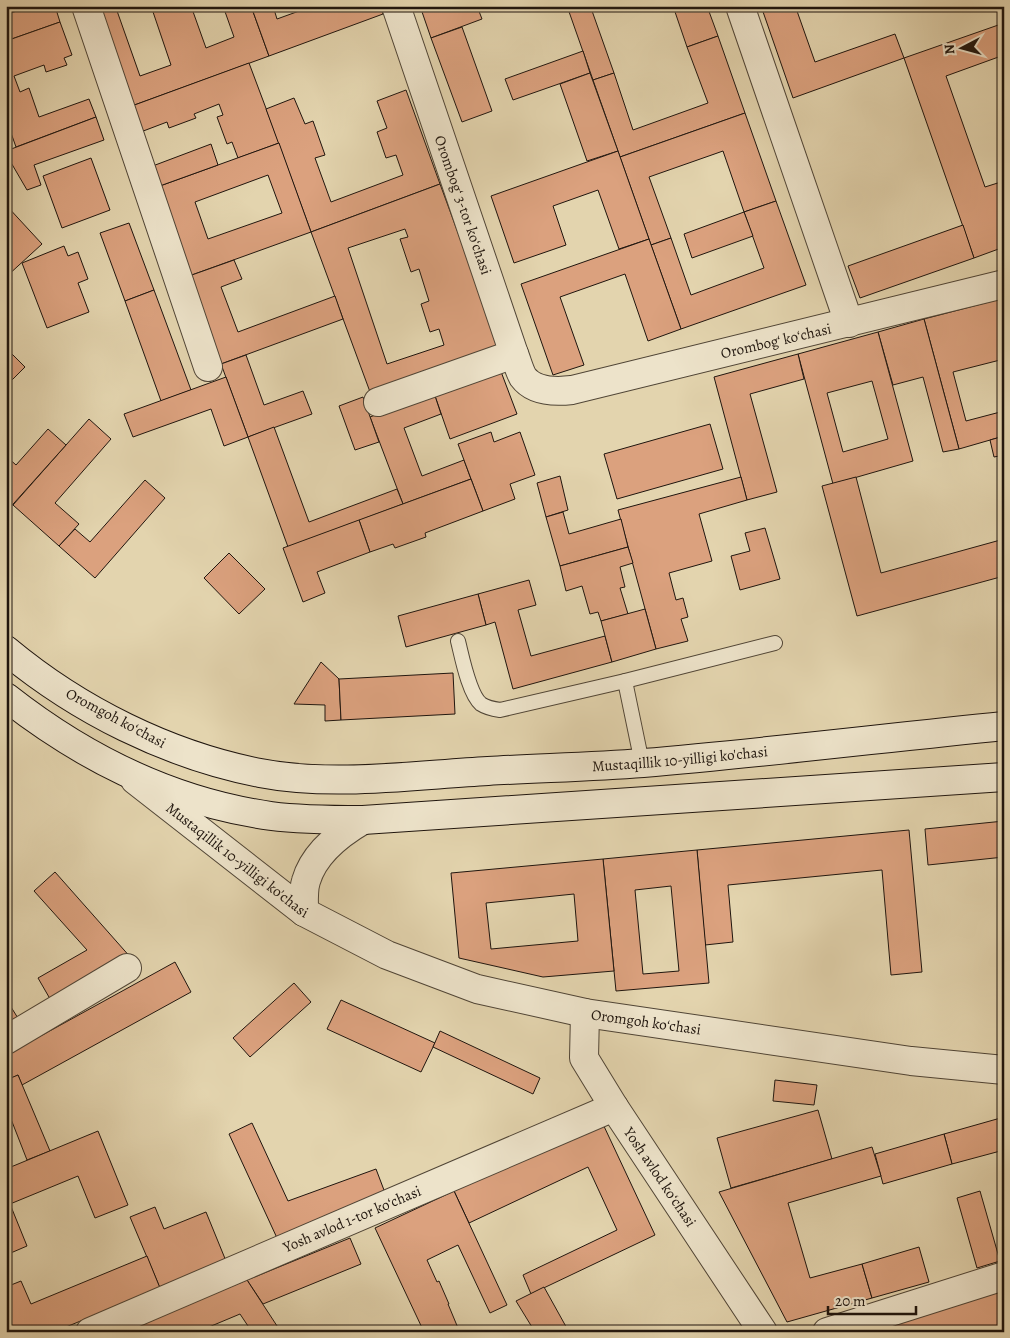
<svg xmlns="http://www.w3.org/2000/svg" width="1010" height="1338" viewBox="0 0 1010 1338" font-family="Alegreya,serif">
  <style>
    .building { fill: #dba17e; stroke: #1f150e; fill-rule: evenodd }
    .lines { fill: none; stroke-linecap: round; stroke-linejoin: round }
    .lane-casing { stroke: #504536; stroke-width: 16 }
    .street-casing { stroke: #504536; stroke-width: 30 }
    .secondary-casing { stroke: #1f150e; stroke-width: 30 }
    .lane { stroke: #ede3ca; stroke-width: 14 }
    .street { stroke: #ede3ca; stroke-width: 28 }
    .secondary { stroke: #ede3ca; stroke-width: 28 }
    .labels { text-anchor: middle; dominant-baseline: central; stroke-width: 5; stroke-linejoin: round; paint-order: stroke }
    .street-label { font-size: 15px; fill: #1f150e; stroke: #ede3ca }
  </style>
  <rect width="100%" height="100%" fill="#e3d4ae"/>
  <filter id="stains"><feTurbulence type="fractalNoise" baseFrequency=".004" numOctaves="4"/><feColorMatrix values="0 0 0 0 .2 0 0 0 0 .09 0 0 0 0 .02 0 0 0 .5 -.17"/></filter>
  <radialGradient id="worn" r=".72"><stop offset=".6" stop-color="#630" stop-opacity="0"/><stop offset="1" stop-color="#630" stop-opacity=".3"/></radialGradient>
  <g class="building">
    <polygon points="30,6 55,6 60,22 6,41 6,15"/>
    <polygon points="92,6 121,6 116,8 140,76 171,65 151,6 191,6 206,48 234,37 223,6 251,6 269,56 129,107"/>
    <polygon points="251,6 273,6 277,19 313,6 380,6 383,14 269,56"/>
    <polygon points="420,6 477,6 482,19 431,38"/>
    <polygon points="567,6 595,6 591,8 614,73 593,80"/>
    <polygon points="673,6 707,6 718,36 687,47"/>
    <polygon points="761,6 810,6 797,11 815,62 895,34 904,58 793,98"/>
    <polygon points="60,22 72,55 64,58 67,65 46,72 44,65 14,76 20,92 29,88 39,117 89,99 96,117 16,147 6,119 6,41"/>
    <polygon points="1004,23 1004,55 946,76 985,187 1004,181 1004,247 974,258 904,58"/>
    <polygon points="462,27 492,111 462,122 431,38"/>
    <polygon points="718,36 745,113 620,157 593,80 614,73 633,130 708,103 687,47"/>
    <polygon points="583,51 590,73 513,100 505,79"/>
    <polygon points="249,63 279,143 238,158 232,142 227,144 217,117 223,115 219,104 194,114 196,118 169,128 167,122 138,133 129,107"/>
    <polygon points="590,73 618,151 587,161 560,84"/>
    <polygon points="406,90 440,184 311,232 266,109 294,98 305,124 313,121 325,155 315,158 331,202 403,175 396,155 386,158 377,132 387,128 377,101"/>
    <polygon points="745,113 776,201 744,212 723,151 649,177 671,238 651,245 620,157"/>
    <polygon points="96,117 104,140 34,165 41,185 27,190 6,154 6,151"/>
    <path d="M279 143 311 232 189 276 157 187ZM268 175 282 213 208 239 195 202Z"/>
    <polygon points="211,144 218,165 157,187 150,167"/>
    <polygon points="618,151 649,239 619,249 598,190 553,206 566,245 514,263 491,196"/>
    <polygon points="91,158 110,210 62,228 43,176"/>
    <path d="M440 184 502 352 373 400 311 232ZM405 229 408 237 400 239 411 272 419 269 429 301 421 304 430 332 439 329 444 345 387 364 348 248Z"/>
    <polygon points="776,201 806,285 681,329 651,245 671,238 691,295 764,268 744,212"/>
    <polygon points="6,205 42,244 6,277"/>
    <polygon points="744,212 753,236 692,258 684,234"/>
    <polygon points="129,223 154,290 125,301 100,233"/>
    <polygon points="963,225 974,258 860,298 848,266"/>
    <polygon points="649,239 681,329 648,341 625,274 560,297 584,365 553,375 521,284"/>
    <polygon points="64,246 68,256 78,252 88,279 78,283 89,312 47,328 22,263"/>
    <polygon points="234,260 242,279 221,287 238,332 335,296 343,319 221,364 189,276"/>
    <polygon points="154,290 191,390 161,401 125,301"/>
    <polygon points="1004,298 1004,359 953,372 966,421 1004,411 1004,436 959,449 924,319"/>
    <polygon points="924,319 959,449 943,452 923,377 893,385 878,332"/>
    <path d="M878 332 913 461 833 484 798 354ZM872 381 888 439 843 452 827 393Z"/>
    <polygon points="6,348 25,367 6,386"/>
    <polygon points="798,354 804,379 750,394 777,492 747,500 714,377"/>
    <polygon points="246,355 264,405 303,391 312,414 248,437 221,364"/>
    <polygon points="500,369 517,414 450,439 434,393"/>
    <polygon points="226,377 248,437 224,446 211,409 133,437 124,414"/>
    <polygon points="434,393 441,414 404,428 422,476 464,460 471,479 403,504 370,417"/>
    <polygon points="363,397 379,442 355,450 339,406"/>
    <polygon points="89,419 111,439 55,503 79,524 59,546 13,505"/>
    <polygon points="710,424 723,469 617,499 604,454"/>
    <polygon points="274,427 309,522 397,489 403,504 288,547 248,437"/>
    <polygon points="48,429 66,445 6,512 6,456 16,465"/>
    <polygon points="491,432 494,442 520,432 535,475 510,484 515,499 483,511 458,444"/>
    <polygon points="1004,436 1004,455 994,457 990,440"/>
    <polygon points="560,476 568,510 546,517 537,483"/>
    <polygon points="741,477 747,500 699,514 712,561 669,573 676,600 683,598 688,617 681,619 688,641 656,649 618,510"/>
    <polygon points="856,477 881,573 1004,539 1004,576 857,616 822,486"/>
    <polygon points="471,479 483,511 425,533 426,537 395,548 393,544 370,552 359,520"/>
    <polygon points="145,480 165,498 95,578 59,546 75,529 90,542"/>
    <polygon points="563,512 569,534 621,519 628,547 560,566 546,517"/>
    <polygon points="359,520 370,552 317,572 325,593 303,602 283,548"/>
    <polygon points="765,528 780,579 740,590 731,556 750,551 745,533"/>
    <polygon points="628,547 633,563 620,567 625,587 620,588 628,614 601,621 598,612 590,614 582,586 566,591 560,566"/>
    <polygon points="229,553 265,589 239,614 204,578"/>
    <polygon points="529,580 536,605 518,610 531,656 605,636 612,662 513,689 495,622 486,625 478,594"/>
    <polygon points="478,594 486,625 406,647 398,616"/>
    <polygon points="645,609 656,649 612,662 601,621"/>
    <polygon points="321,662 339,679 341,720 325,721 325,705 294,704"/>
    <polygon points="453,673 455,714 341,720 339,679"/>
    <polygon points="1004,821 1004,857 928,865 925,829"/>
    <polygon points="909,830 922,972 891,975 882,870 728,885 733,942 705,945 697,850"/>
    <path d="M697 850 709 983 616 991 603 859ZM671 886 679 971 643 974 635 890Z"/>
    <path d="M603 859 614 971 543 977 459 958 451 873ZM574 894 578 941 491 949 486 903Z"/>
    <polygon points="55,872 132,959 53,1004 38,978 87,950 34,891"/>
    <polygon points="175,962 191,992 22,1085 18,1075 12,1078 6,1068 6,1055"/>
    <polygon points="294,983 311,1002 250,1057 233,1038"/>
    <polygon points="6,999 21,1023 6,1032"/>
    <polygon points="341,1000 435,1043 421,1072 327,1029"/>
    <polygon points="440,1031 540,1078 533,1094 433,1047"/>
    <polygon points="18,1075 50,1151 27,1160 9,1114 6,1115 6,1080"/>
    <polygon points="775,1080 817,1085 814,1105 773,1101"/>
    <polygon points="818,1110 832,1159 731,1188 717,1138"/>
    <polygon points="1004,1117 1004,1150 952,1164 944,1134"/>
    <polygon points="602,1122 655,1235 531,1294 523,1275 617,1230 588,1167 469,1223 454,1191"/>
    <polygon points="252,1123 288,1201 376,1169 387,1198 277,1238 229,1134"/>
    <polygon points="98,1131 128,1205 95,1218 78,1176 10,1204 27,1246 6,1255 6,1169"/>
    <polygon points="944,1134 952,1164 883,1184 875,1154"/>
    <polygon points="872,1147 881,1176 788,1203 810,1278 862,1264 872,1298 787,1322 719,1192"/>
    <polygon points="454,1191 507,1305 490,1313 458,1245 427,1260 437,1282 439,1281 449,1304 448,1304 458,1328 450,1332 424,1332 375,1228"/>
    <polygon points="980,1191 1000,1261 977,1268 957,1198"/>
    <polygon points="155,1207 164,1229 206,1212 226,1261 160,1288 130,1217"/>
    <polygon points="350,1238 361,1264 263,1304 247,1280"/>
    <polygon points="919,1247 929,1282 872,1298 862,1264"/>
    <polygon points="147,1256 160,1288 54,1332 9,1332 6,1326 6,1287 21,1281 31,1304"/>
    <polygon points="247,1280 281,1332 252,1332 240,1314 197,1332 135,1332 132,1327"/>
    <polygon points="544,1287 569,1332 535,1332 516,1301"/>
    <polygon points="1004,1290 1004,1324 979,1332 867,1332"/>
  </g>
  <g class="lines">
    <defs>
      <g id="lane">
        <path d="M458 641C462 657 469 694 481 704 487 708 493 709 500 710L625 681 642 763"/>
        <polyline points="625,681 775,643"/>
      </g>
      <g id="street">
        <polyline points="86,6 208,367"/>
        <path d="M396 6 514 354C517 361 519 370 523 377 534 392 555 392 572 390L1004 284"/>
        <polyline points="740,6 849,323"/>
        <polyline points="378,402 514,354"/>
        <path id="s1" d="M135 780 304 912 387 955 477 989 585 1013 911 1061 1004 1070"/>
        <path d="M304 912C304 902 303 890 306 881 314 853 339 834 363 820"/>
        <polyline points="585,1013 584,1058 614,1107 763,1332"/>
        <polyline points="6,1040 127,968"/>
        <polyline points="90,1332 614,1107"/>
        <polyline points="827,1332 1004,1276"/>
      </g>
      <g id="secondary">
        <path id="s2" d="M6 650C78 710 168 755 260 773 332 787 415 775 488 771 539 768 591 767 643 763 763 753 884 738 1004 726"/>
        <path d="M6 697C85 759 171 802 271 816 301 820 332 820 363 820L1004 777"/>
      </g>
    </defs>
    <use href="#lane" class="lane-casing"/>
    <use href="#street" class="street-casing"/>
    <use href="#secondary" class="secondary-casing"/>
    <use href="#lane" class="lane"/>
    <use href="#street" class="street"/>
    <use href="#secondary" class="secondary"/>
  </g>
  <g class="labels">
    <g class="street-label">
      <text transform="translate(463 205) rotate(71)">Orombogʻ 3-tor koʻchasi</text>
      <text transform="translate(776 341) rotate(-13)">Orombogʻ koʻchasi</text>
      <text transform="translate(116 718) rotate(28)">Oromgoh koʻchasi</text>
      <text stroke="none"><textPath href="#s2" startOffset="706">Mustaqillik 10-yilligi ko'chasi</textPath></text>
      <text stroke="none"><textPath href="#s1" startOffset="130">Mustaqillik 10-yilligi ko'chasi</textPath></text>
      <text transform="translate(646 1022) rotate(8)">Oromgoh koʻchasi</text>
      <text transform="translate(660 1177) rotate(56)">Yosh avlod koʻchasi</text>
      <text transform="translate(352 1219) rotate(-23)">Yosh avlod 1-tor koʻchasi</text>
    </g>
  </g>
  <rect width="1010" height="1338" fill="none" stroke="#e3d4ae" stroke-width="25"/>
  <rect x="8" y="8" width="995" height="1323" fill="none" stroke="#1f150e" stroke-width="2.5"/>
  <rect x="12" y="12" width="985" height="1313" fill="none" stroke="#1f150e"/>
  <g transform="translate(962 48) rotate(264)" stroke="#ede3ca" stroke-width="4" paint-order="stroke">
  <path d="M0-4L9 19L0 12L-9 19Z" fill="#1f150e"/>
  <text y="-8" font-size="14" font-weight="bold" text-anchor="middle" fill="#1f150e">N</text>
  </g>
  <path d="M828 1306v8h88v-8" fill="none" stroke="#1f150e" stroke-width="2.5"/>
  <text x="835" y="1306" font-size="15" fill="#1f150e" stroke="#ede3ca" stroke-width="4" paint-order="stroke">20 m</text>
  <rect width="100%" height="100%" filter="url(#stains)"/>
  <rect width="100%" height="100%" fill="url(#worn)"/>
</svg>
